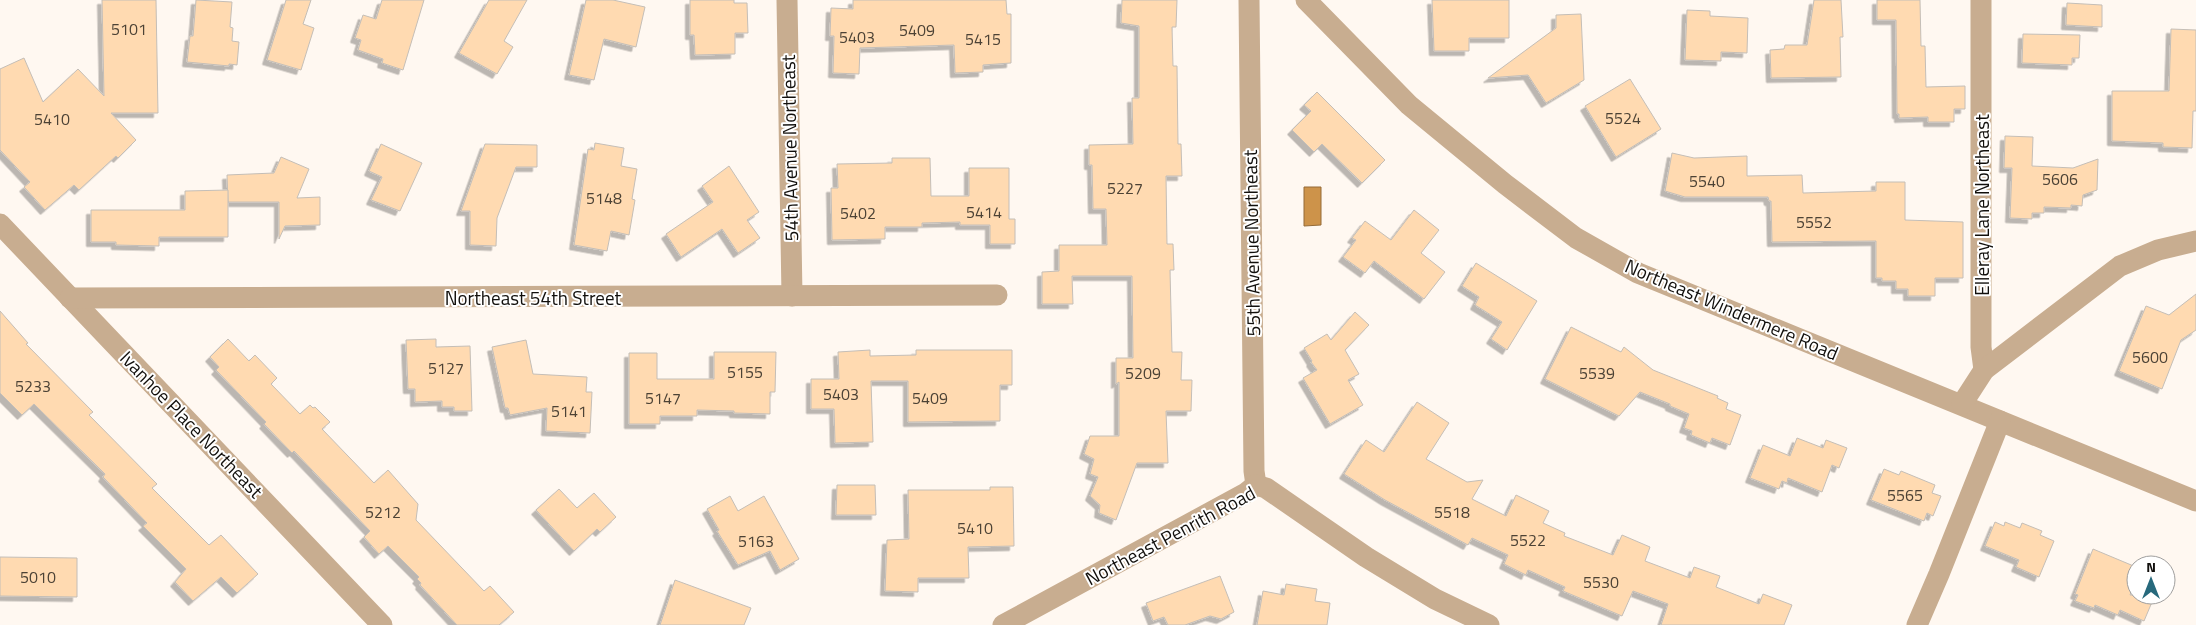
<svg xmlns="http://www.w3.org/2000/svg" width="2196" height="625" viewBox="0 0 2196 625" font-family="'Titillium Web',sans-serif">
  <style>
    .water { fill: #cd934a; stroke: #956b37 }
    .building { fill: #ffdab1; stroke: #c4beb7; filter: url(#shadow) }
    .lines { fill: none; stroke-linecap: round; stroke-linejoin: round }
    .minor { stroke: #c8ad90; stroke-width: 21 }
    .labels { text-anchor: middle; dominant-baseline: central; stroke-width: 4; stroke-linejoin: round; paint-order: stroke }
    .number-label { font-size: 16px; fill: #4c4235 }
    .street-label { font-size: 19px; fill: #110f0c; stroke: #fff }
  </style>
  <defs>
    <filter id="shadow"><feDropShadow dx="-4.5" dy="4.5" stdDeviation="0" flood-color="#0004"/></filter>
  </defs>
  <rect width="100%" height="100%" fill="#fff8f1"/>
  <polygon class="water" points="1304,187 1321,187 1321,225 1304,226"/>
  <g class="building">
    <polygon points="102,0 156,0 158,113 111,113 136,140 118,158 116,156 79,190 74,185 45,210 24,187 30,182 0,150 0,69 24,58 43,102 78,69 104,96"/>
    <polygon points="196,0 232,2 230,27 233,28 232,41 239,42 237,65 229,64 229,66 187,62 190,36 193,36"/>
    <polygon points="286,0 311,0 303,24 314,28 301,70 267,60"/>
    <polygon points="382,0 424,0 403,70 382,63 383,59 358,50 361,40 355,38 363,15 376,19"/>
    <polygon points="489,0 527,0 504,41 513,47 497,74 459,53"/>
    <polygon points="586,0 613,0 645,7 636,47 604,39 594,80 569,75"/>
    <polygon points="690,0 734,0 734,3 747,3 748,33 735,33 735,54 695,55 694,35 690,35"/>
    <polygon points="853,0 1006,0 1007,14 1011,14 1011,63 983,65 983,72 955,73 954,45 860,48 859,74 833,73 834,36 830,36 831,8 853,9"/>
    <polygon points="1122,0 1177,0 1176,27 1172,27 1173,66 1177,66 1178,144 1181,144 1182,176 1166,176 1167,244 1173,244 1174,270 1170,270 1172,352 1182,352 1181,380 1192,380 1191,411 1166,411 1168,463 1137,463 1116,520 1099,513 1100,505 1090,496 1098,477 1090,474 1094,459 1084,454 1090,436 1119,436 1119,382 1116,384 1116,358 1133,358 1132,276 1072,276 1073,304 1042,304 1042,272 1059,271 1059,245 1107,245 1106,209 1093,209 1092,165 1089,165 1089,145 1133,144 1132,98 1139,98 1139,26 1121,23"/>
    <polygon points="1432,0 1509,0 1509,38 1469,38 1469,51 1434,51"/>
    <polygon points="1814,0 1841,0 1843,37 1840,37 1841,77 1771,78 1770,50 1784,49 1785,45 1807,45"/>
    <polygon points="1877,0 1920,0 1921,46 1925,46 1926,87 1965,86 1965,109 1954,109 1954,122 1928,122 1928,117 1899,118 1899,114 1897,114 1896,20 1877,20"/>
    <polygon points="2067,3 2102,5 2102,27 2066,25"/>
    <polygon points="1687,10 1710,11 1710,16 1748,18 1747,53 1721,52 1721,61 1685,60"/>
    <polygon points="1581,14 1584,80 1546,103 1528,75 1488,78 1556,28 1556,15"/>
    <polygon points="2171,29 2196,30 2196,111 2193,111 2192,148 2163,147 2163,143 2112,141 2112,91 2169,91"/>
    <polygon points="2023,34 2080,35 2079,58 2072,58 2072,65 2022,63"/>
    <polygon points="1630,79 1661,129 1616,157 1585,106"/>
    <polygon points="1317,92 1385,160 1362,183 1322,144 1314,152 1292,130 1311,111 1304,105"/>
    <polygon points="2005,136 2033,137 2032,166 2073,168 2098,159 2097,190 2083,195 2082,206 2071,205 2071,208 2044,207 2044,213 2032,213 2032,219 2010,218 2012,168 2004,168"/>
    <polygon points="595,143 624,148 621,166 637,169 632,199 635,200 629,235 611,231 607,251 574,245 588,149 594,150"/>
    <polygon points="381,144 422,163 400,211 371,200 382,177 369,171"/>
    <polygon points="485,144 537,145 537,167 516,167 497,218 496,246 470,245 470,211 461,211"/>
    <polygon points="1672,153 1694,158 1747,156 1747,176 1802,175 1803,193 1876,191 1876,182 1905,182 1905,220 1963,222 1963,278 1935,278 1935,296 1908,296 1908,289 1896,289 1896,281 1882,281 1882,278 1876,278 1876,241 1772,242 1771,201 1769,201 1768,197 1685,197 1665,191"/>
    <polygon points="281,157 309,169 297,198 320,197 320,225 285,226 279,239 279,202 228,202 227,175 274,173"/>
    <polygon points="892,158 930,158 931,196 969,196 969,168 1009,168 1009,219 1015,219 1015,244 990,244 990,225 960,225 960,222 922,223 922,227 885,227 885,239 832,240 831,188 838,188 837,164 892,163"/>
    <polygon points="729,166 759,212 747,220 760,238 738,253 722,229 681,257 666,234 713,202 702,186"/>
    <polygon points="228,190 228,237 159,237 159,246 116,245 116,242 91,242 91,210 185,210 185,191"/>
    <polygon points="1414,210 1439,230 1421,253 1445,272 1424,299 1374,261 1365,273 1343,257 1356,240 1352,238 1365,221 1391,240"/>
    <polygon points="1476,263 1537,301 1507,350 1491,339 1502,322 1475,305 1479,297 1462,286"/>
    <polygon points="2196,294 2196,330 2181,340 2162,389 2119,371 2146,306 2169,315"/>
    <polygon points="0,311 28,343 26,344 93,412 89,415 157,484 152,488 209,545 221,535 258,574 237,593 221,577 193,601 175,582 186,569 143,526 147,523 103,477 105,474 34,404 22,415 0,393"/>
    <polygon points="1355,312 1369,325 1345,350 1359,374 1348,380 1363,405 1330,424 1303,378 1317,370 1311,362 1312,361 1304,348 1327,334 1331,340"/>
    <polygon points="1571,327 1621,352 1624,347 1653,370 1718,396 1717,398 1728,403 1726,409 1741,415 1730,445 1712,438 1710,443 1691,435 1692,431 1684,428 1689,414 1670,406 1670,404 1640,392 1619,416 1545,379"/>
    <polygon points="228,339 249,361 255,355 277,378 271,384 300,414 310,405 313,408 315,407 330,422 322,429 374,483 388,470 418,504 416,520 484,591 490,586 514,612 499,625 457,625 420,585 421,583 417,579 419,577 388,546 379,554 364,537 370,531 294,451 292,453 264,424 266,422 216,370 219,367 210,357"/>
    <polygon points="436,339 436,347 470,346 472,411 454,411 454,407 442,407 442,401 415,402 415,389 408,389 406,340"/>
    <polygon points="526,340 533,374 587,377 586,392 592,392 590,433 546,431 547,408 510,415 508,408 505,408 492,347"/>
    <polygon points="870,350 870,356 916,355 916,350 1012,350 1012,385 1000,385 1000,421 908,422 908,381 871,381 873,442 835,443 834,409 811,409 811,379 839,379 838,352"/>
    <polygon points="714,352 776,352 775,392 770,392 770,414 734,413 734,411 697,410 697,416 660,416 660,424 629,424 629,353 657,353 657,379 714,379"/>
    <polygon points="1417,402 1449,423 1426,459 1467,482 1483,480 1472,499 1506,516 1516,495 1549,511 1543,523 1565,533 1564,536 1613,555 1622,535 1650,547 1645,561 1690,578 1694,567 1720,576 1716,587 1759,604 1763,594 1792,605 1784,625 1661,625 1668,604 1633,591 1622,616 1563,591 1565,587 1528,570 1526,575 1504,564 1508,555 1472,538 1468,545 1385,500 1344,474 1366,440 1384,452"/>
    <polygon points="1797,438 1823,448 1826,440 1847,448 1839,468 1832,465 1822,492 1788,478 1787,483 1782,481 1779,489 1750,478 1763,445 1790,456"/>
    <polygon points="1884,469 1899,475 1901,471 1935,485 1932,493 1941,496 1933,516 1927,513 1924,521 1871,500"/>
    <polygon points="837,485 875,485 876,515 836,515"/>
    <polygon points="990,487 1013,487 1014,546 968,547 969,578 918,578 918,592 885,591 887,540 909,539 908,490 990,490"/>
    <polygon points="559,489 577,508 594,493 616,517 600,532 597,529 574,551 536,510"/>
    <polygon points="730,496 738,511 764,496 799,559 780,570 770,551 738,565 717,531 719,530 707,509"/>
    <polygon points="1995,522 2004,526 2005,522 2020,528 2022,523 2042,531 2040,535 2054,541 2039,577 2016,567 2019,560 1985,546"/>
    <polygon points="2093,549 2136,567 2136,580 2130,595 2155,595 2144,621 2120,610 2118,615 2095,605 2094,608 2075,601 2078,595 2075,594"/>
    <polygon points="0,557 77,558 77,597 0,596"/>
    <polygon points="1220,576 1234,612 1221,619 1210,616 1185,625 1168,625 1164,617 1153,621 1146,603"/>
    <polygon points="675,580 751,608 744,625 660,625"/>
    <polygon points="1286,584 1317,589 1315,601 1330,603 1327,625 1257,625 1263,591 1284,595"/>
  </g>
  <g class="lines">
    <g class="minor">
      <polyline points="787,0 792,296"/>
      <polyline points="1249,0 1254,471 1256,485"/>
      <polyline points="1306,0 1409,105 1505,184 1576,238 1638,273 2196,501"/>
      <polyline points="1981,0 1981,347 1984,370"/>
      <polyline points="0,224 382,625"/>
      <polyline points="70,298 997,295"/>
      <polyline points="1962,404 1984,370 2120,266 2158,250 2196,241"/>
      <polyline points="1003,625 1246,493 1256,485 1266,488 1366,557 1435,599 1489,625"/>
      <polyline points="1917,625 1939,574 2000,421"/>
    </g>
  </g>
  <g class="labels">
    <g class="number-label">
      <text x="129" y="29">5101</text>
      <text x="917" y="30">5409</text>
      <text x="857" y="37">5403</text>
      <text x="983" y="39">5415</text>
      <text x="1623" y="118">5524</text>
      <text x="52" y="119">5410</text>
      <text x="2060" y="179">5606</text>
      <text x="1707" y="181">5540</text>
      <text x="1125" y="188">5227</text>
      <text x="604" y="198">5148</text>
      <text x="984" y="212">5414</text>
      <text x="858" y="213">5402</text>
      <text x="1814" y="222">5552</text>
      <text x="2150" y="357">5600</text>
      <text x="446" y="368">5127</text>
      <text x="745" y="372">5155</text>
      <text x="1143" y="373">5209</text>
      <text x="1597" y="373">5539</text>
      <text x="33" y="386">5233</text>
      <text x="841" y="394">5403</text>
      <text x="663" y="398">5147</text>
      <text x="930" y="398">5409</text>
      <text x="569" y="411">5141</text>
      <text x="1905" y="495">5565</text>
      <text x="383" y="512">5212</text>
      <text x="1452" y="512">5518</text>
      <text x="975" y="528">5410</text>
      <text x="1528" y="540">5522</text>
      <text x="756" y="541">5163</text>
      <text x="38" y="577">5010</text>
      <text x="1601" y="582">5530</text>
    </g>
    <g class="street-label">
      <text transform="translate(789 148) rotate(-91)">54th Avenue Northeast</text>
      <text transform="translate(1981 205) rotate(-90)">Elleray Lane Northeast</text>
      <text transform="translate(1251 243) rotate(-91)">55th Avenue Northeast</text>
      <text x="533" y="297">Northeast 54th Street</text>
      <text transform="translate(1732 309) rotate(23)">Northeast Windermere Road</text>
      <text transform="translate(192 424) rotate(46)">Ivanhoe Place Northeast</text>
      <text transform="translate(1170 535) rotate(-28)">Northeast Penrith Road</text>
    </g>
  </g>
  <g transform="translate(2151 580)"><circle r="24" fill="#ffffff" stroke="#a09f9e"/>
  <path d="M0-4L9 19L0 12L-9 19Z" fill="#27697c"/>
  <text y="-8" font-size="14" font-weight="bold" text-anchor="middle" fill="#110f0c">N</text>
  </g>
</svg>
